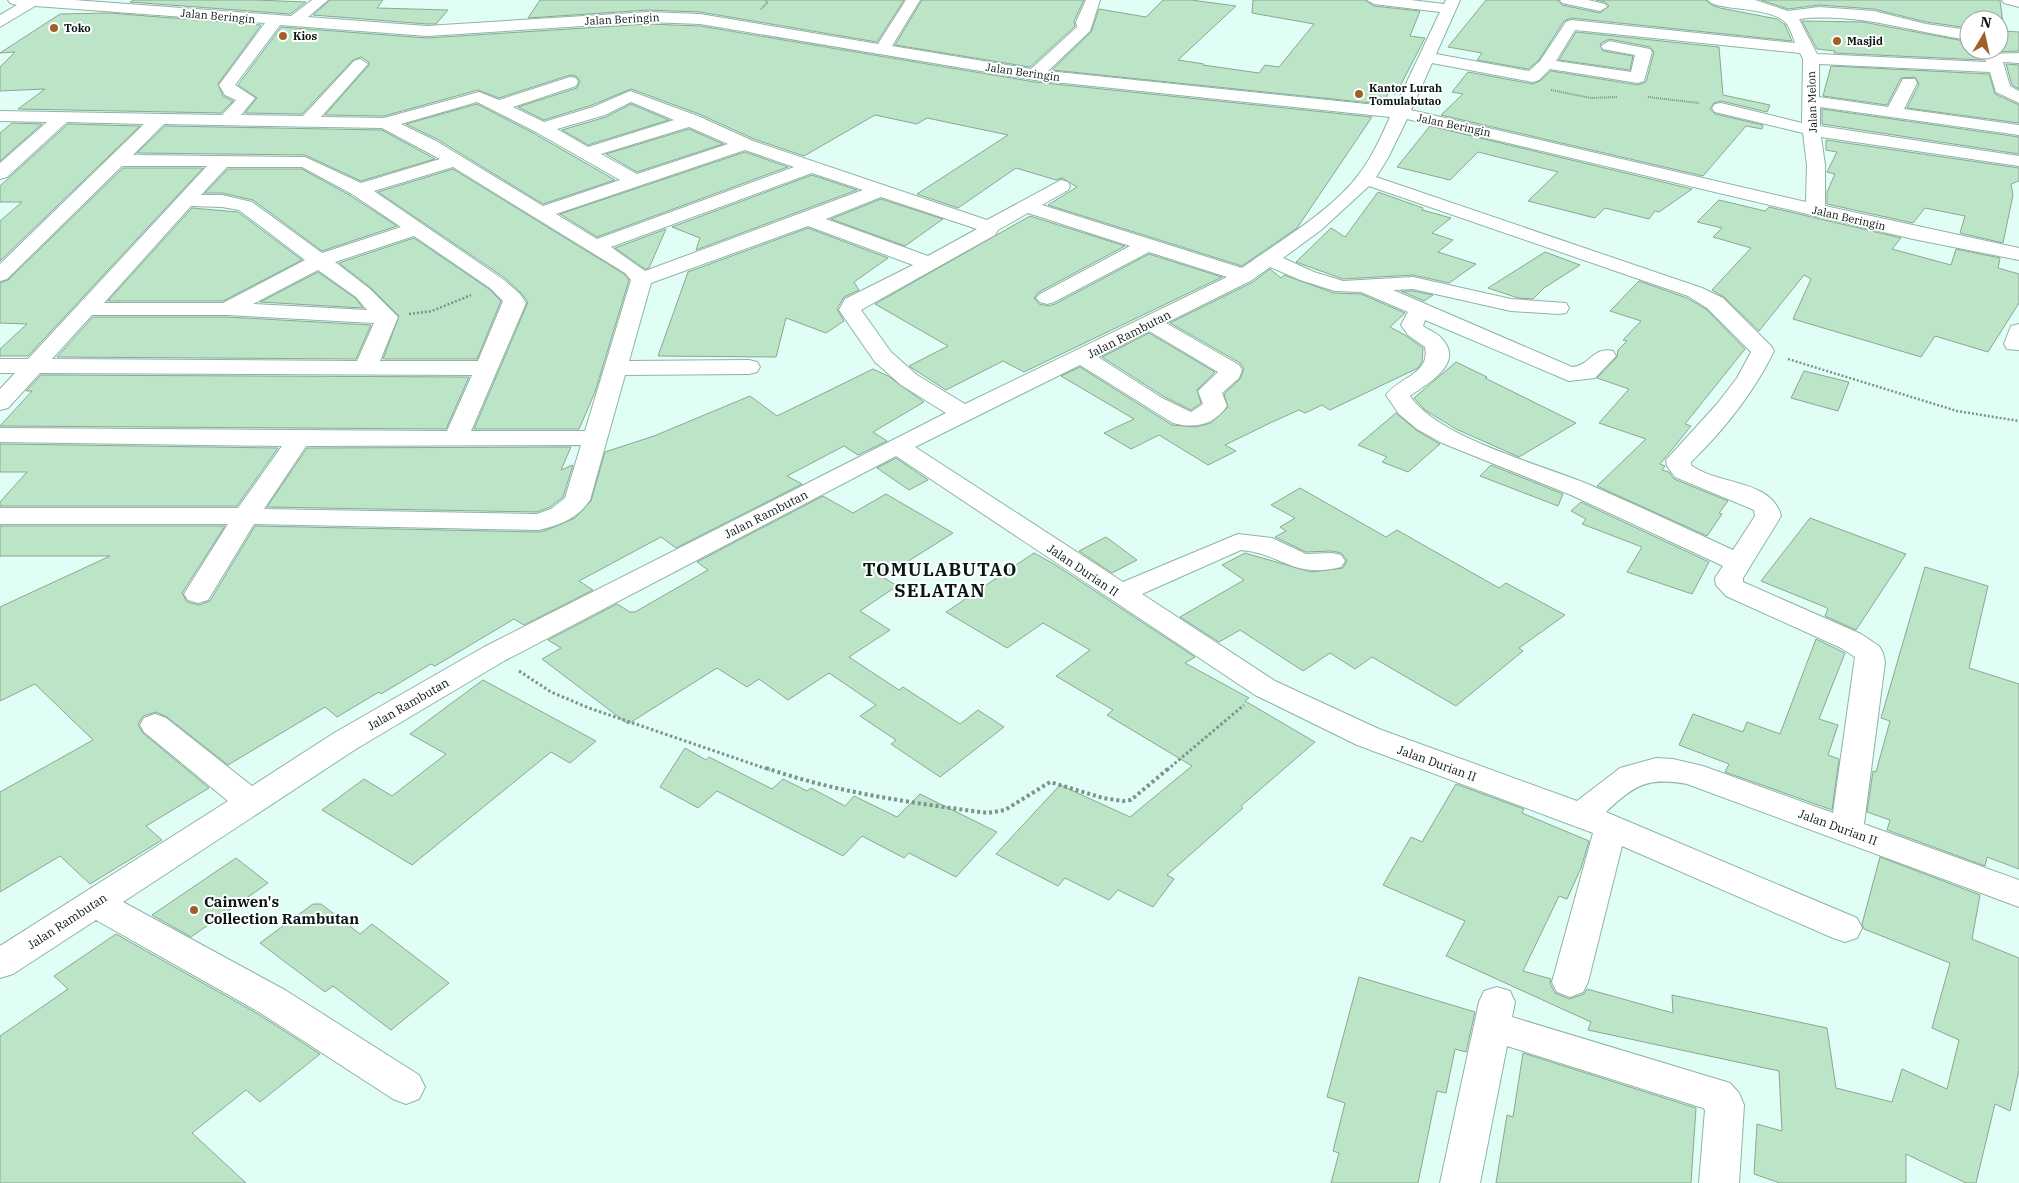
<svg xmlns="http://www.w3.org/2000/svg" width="2019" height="1183" viewBox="0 0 2019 1183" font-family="'IBM Plex Serif',serif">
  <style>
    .building { fill: #bce4c6; stroke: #8ca792 }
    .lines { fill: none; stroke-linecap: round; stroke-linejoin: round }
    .minor-casing { stroke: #8eb3a9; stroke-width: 2 }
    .path-far3 { stroke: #7c938d; stroke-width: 2; stroke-dasharray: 1 1; stroke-linecap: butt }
    .path-far2 { stroke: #7c938d; stroke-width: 2.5; stroke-dasharray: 2 2; stroke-linecap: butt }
    .path-far1 { stroke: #7c938d; stroke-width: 3; stroke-dasharray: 2.5 2.5; stroke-linecap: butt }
    .path { stroke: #7c938d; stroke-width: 4; stroke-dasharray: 3 3; stroke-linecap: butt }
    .minor { fill: #fff; fill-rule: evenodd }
    .poi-dot { fill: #a0602a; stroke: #fff; stroke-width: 2 }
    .labels { text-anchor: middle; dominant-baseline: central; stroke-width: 4; stroke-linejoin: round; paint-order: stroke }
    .far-street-label { font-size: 11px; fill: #0a1815; stroke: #fff }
    .far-poi-label { font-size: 11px; font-weight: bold; fill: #0a1815; stroke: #fff; text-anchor: start }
    .street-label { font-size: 12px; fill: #0a1815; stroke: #fff }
    .near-poi-label { font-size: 15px; font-weight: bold; fill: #0a1815; stroke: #fff; text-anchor: start }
    .district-label { font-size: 18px; font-weight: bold; letter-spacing: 1px; fill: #0a1815; stroke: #fff }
  </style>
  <rect width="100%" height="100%" fill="#e0fef6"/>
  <g class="building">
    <polygon points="134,0 255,0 306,2 290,14 130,2"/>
    <polygon points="330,0 383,0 377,8 448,10 436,24 427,24 313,15"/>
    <polygon points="540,0 904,0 877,42 700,12 648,10 528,18"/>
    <polygon points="922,0 1084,0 1074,21 1075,26 1030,67 895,45"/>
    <polygon points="1163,0 1191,0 1236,6 1178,60 1204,64 1203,65 1259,73 1265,65 1279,67 1314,24 1252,13 1253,0 1365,0 1374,6 1420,11 1410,36 1425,38 1396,94 1388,93 1384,103 1381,104 1052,70 1091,32 1099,9 1146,17"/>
    <polygon points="1486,0 1558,0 1562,5 1600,13 1609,6 1605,2 1596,0 1706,0 1712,5 1720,8 1777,19 1785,25 1792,41 1571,18 1564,21 1539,60 1528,69 1477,60 1482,53 1448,47"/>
    <polygon points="1761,0 2000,0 2004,31 2019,32 2019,51 1989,52 1983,60 1834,53 1835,51 1817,49 1802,21 1863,22 1969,42 1969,50 1999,50 1999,20 1969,20 1969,28 1926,22 1874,9 1819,5 1788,9"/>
    <polygon points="60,14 109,13 261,25 218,84 223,96 233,101 221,113 18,109 45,89 0,91 0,67 15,52 0,53"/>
    <polygon points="648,24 700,26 1035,82 1372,117 1297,228 1242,266 1048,205 1077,187 1062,178 1056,180 1016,168 958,208 917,194 1008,135 927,118 917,124 875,115 804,156 754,139 699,114 631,89 592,105 544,120 518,107 577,88 580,81 576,76 570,75 499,98 478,90 384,116 325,115 369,65 369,62 361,57 353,60 302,114 245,113 257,98 238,85 281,27 427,38"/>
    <polygon points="1576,32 1719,47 1723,95 1770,105 1767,112 1721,101 1714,103 1710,109 1715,114 1763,125 1762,129 1746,126 1703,176 1441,115 1463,94 1452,92 1468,72 1533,84 1540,81 1551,71 1638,85 1646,82 1654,52 1650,47 1609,39 1600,44 1603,51 1633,56 1630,70 1559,60"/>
    <polygon points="2006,64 2019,65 2019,89 2012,85"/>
    <polygon points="1831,66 1989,74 1995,94 2019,105 2019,123 1907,108 1919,84 1915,77 1901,78 1887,105 1823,96"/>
    <polygon points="477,104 535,134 615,180 543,204 437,139 406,124"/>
    <polygon points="631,104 669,120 588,145 562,130 606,117"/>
    <polygon points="1822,109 2019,137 2019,154 1822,124"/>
    <polygon points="12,123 42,124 0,161 0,133"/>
    <polygon points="68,124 140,126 0,261 0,221 22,202 0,202 0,186"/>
    <polygon points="165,126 382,130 435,159 361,181 305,155 137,153"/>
    <polygon points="1430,126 1692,189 1659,212 1655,211 1649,219 1605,208 1595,218 1528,201 1558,172 1478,152 1450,180 1397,167"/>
    <polygon points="689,129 723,144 637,172 606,154"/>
    <polygon points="1826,140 2019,168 2019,181 2011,184 2013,195 2003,243 1960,233 1965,216 1925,208 1913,223 1827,204 1827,192 1835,174 1827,172 1837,152 1826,150"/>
    <polygon points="745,152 788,167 597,237 560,214"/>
    <polygon points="123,168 203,168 28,356 0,356 0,349 27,324 0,323 0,283 8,280"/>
    <polygon points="228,169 302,169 351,196 397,226 322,251 253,200 222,193 205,193"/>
    <polygon points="453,169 624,274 629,280 595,392 579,429 474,429 528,302 521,293 505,278 378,192"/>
    <polygon points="812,175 857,190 696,250 700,238 672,227"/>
    <polygon points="1378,192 1423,208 1422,210 1451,218 1432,233 1453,240 1438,252 1476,264 1449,283 1413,275 1343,279 1296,262 1331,228 1345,237"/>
    <polygon points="881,199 943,219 905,246 831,219"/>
    <polygon points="1719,200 1765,211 1769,207 1901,238 1892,249 1951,265 1956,249 2000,258 1998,268 2019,274 2019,303 1988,352 1935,336 1921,357 1793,319 1811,279 1804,275 1759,331 1724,297 1712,290 1751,248 1713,237 1722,228 1697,222"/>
    <polygon points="192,208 238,212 302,260 223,301 108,301"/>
    <polygon points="1030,216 1125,246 1039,292 1034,298 1039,304 1048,306 1055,304 1149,254 1222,277 1024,372 1003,361 946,390 909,366 948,346 875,304"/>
    <polygon points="808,228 888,258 854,282 859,290 844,297 837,309 844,321 826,333 786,318 776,357 658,356 688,272"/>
    <polygon points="666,229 649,268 645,269 615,248"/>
    <polygon points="414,238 489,289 501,301 477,359 383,359 399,316 371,288 339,263"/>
    <polygon points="1545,252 1580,265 1544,288 1533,299 1518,298 1488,288"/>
    <polygon points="1270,269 1281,278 1284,275 1334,293 1361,294 1405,313 1390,327 1405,335 1423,348 1422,362 1418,368 1330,410 1322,405 1305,413 1299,410 1270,423 1225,445 1236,451 1208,465 1159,435 1131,449 1104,433 1134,419 1061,376 1080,367 1172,425 1196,427 1211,423 1228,407 1224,394 1240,379 1244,369 1240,363 1170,323 1253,282"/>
    <polygon points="318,272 355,298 363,308 260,302"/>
    <polygon points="1639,281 1687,298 1706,309 1745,349 1685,424 1691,426 1660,464 1665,466 1662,470 1669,472 1674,479 1728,501 1719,513 1722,514 1707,536 1597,486 1646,439 1599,423 1629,389 1597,378 1617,357 1618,350 1627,341 1623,340 1641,321 1610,311"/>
    <polygon points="1401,291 1413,291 1433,295 1424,301"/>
    <polygon points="93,317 227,317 371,325 356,359 57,357"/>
    <polygon points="1149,333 1215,372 1197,390 1201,403 1191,410 1163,396 1102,357"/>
    <polygon points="1456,362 1487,377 1485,378 1576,423 1519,457 1456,429 1425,410 1414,398"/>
    <polygon points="873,369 888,376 924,402 873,432 887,441 858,455 844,446 787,476 802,484 676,548 661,537 579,581 593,590 524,625 514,619 435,666 431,664 381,694 379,692 337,717 325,707 228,765 167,717 156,712 143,716 138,724 143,733 209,788 146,826 162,840 90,884 60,856 0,892 0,792 93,740 35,684 0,701 0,607 110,556 0,556 0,526 225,526 182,593 187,602 199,605 210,601 255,526 539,532 547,530 575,518 591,501 605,452 654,436 750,396 777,416"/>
    <polygon points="1804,371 1849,382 1838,411 1791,398"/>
    <polygon points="41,375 469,377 446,429 0,426 32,391 26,391"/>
    <polygon points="1396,413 1416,430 1440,444 1408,472 1382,462 1387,457 1358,445"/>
    <polygon points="0,444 278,448 237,506 0,506 0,502 27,472 0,472"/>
    <polygon points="571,447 561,470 573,465 563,497 550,507 537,512 267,507 307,448"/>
    <polygon points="896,458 928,480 909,490 877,468"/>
    <polygon points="1491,465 1563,494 1558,506 1480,476"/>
    <polygon points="1300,488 1386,537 1397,530 1499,588 1506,583 1565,615 1519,648 1523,651 1456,706 1372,657 1355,669 1330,653 1303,671 1240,630 1219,642 1180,617 1244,580 1222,565 1245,553 1311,572 1343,568 1347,560 1341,553 1332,551 1306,552 1275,537 1286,531 1280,527 1295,518 1271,505"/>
    <polygon points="886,494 953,533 883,577 897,586 860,611 890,630 849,657 899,690 903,687 960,724 978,710 1004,727 940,777 891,744 896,740 860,716 876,705 829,673 788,700 759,679 747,687 717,668 628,724 542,659 561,648 548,640 617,604 630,612 635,612 708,570 697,562 823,496 853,513"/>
    <polygon points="1581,502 1709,562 1692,594 1627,572 1642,547 1582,524 1586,519 1571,511"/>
    <polygon points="1810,518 1906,554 1856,630 1825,616 1828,609 1825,607 1761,581"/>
    <polygon points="1106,537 1137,560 1112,573 1079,551"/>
    <polygon points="1034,553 1054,564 1195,657 1185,663 1249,698 1245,701 1315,742 1241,806 1243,808 1167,875 1174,879 1153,907 1118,890 1109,900 1065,878 1058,886 996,854 1060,785 1130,817 1192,766 1107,715 1113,710 1056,676 1090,650 1043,623 1007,648 946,612"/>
    <polygon points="1925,567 1988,586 1969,668 2019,684 2019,869 1987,857 1985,866 1887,830 1890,820 1867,812 1873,771 1876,772 1890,721 1881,718"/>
    <polygon points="1816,639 1845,653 1819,719 1838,725 1828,755 1839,759 1832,810 1725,772 1729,764 1679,745 1693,714 1743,732 1747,722 1780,734"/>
    <polygon points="483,680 596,741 570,763 551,752 412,865 322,810 364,779 392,796 446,754 410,734"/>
    <polygon points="685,748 706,760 709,757 772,789 783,779 807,791 811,788 845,806 854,796 897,817 920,794 997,832 956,877 909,853 904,858 862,836 843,856 717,791 698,808 660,787"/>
    <polygon points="1456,784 1524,809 1522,813 1589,841 1581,868 1567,899 1559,896 1523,971 1551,979 1550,983 1555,993 1569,999 1584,994 1587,989 1673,1013 1672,995 1827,1028 1836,1088 1892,1102 1902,1069 1947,1089 1959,1040 1932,1028 1950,963 1864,929 1862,924 1880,857 1980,895 1972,939 2019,958 2019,1070 2010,1111 1995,1104 1976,1183 1966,1183 1906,1154 1906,1183 1780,1183 1754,1174 1757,1124 1782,1131 1779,1071 1588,1030 1591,1022 1446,956 1465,921 1383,885 1411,837 1422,842"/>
    <polygon points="236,858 268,883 191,937 152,915"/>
    <polygon points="313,904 321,904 360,934 372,924 449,983 391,1030 333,986 325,992 260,943"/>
    <polygon points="116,934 258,1014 320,1054 260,1102 246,1090 192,1133 246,1183 0,1183 0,1036 68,989 54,976"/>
    <polygon points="1359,977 1475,1012 1466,1052 1455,1049 1446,1093 1437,1091 1418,1183 1331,1183 1339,1153 1333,1151 1345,1103 1327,1097"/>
    <polygon points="1523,1053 1696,1108 1691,1183 1496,1183 1507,1115 1513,1117"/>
  </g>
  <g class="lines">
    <defs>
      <g id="minor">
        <path d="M8 0H74L291 16 312 0H328L308 17 427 26 648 12 700 14 878 44 906 0H920L892 46 1031 69 1077 27 1076 22 1086 0H1100L1090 31 1048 71 1395 107 1440 12 1374 4 1367 0H1411L1444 4 1446 0H1460L1436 54 1529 71 1540 61 1566 22 1571 20 1795 43C1793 37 1790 27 1785 22 1769 6 1715 11 1708 0H1755L1788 11 1819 7 1874 11 1926 24 1969 30V40C1912 32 1857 12 1799 19L1817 54 1986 62 1985 59 1989 54 2019 53V63L2003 62 2010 86 2019 91V103L1996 92 1990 72 1819 64V97L1888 107 1903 79H1915L1917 83 1904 109 2019 125V135L1820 107V126L2019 156V166L1821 137 1825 165V206L2019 248V260L1913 239 1407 119 1388 158 1376 177 1702 288 1723 298 1771 346 1774 351C1754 392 1724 430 1691 462V465C1716 485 1772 479 1781 516L1743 578V582L1861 634 1879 646 1883 653 1885 662 1864 824 2019 880V907L1687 784C1647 777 1635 785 1606 812L1857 918 1862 928 1857 938 1845 942 1833 938 1622 846 1588 982 1583 992 1570 997 1557 992 1552 982 1593 833 1357 745 1255 695 896 456 504 661 356 749 123 902 285 990 419 1075 425 1087 419 1099 406 1104 393 1099 259 1012 96 920 13 974 0 978V946L228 801 144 732 140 725 144 718 155 714 166 718 252 786 334 733 484 647 946 413 901 385 875 362 839 310 845 299 913 265 808 226 651 283 629 361 749 360 757 362 760 367 757 372 749 374 625 375 590 500C577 519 560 525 539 530L254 524 208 600 198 603 188 600 184 594 228 524H0V508H238L282 446 0 442V428L447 431 472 375 40 373 8 408 0 410V389L15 373H0V359H28L207 166H122L7 279 0 281V264L144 124 67 122 7 177 0 179V163L47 122 0 121V111L222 115 236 100 225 95 219 85 265 23 35 6 0 27V15L17 5 10 3ZM648 22 700 24 1035 80 1390 117C1381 137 1372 157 1359 174 1333 210 1278 242 1242 268L1042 205 1068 190 1070 186 1068 182 1061 180 987 220 753 141 698 116 630 91 593 107 544 122 513 107 576 86 578 82 576 78 570 77 499 100 479 92 384 118 321 117 368 64 360 59 354 61 303 116 241 115 255 98 235 85 280 25 427 36ZM1575 30 1800 53 1803 59 1802 123 1721 103 1715 104 1712 108 1715 112 1803 133 1807 165 1806 202 1411 110 1432 63 1533 82 1539 80 1550 69 1638 83 1644 81 1652 52 1650 49 1609 41 1601 46 1603 49 1635 55 1631 72 1556 61ZM477 102 536 132 620 180 543 206 436 141 401 124ZM631 102 674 120 588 147 557 129 605 115ZM164 124 382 128 440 159 361 183 305 157 133 155ZM689 127 728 144 637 174 601 154ZM745 150 794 167 597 239 556 214ZM227 167H302L352 194 401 227 322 253 252 202 222 195H201ZM453 167 625 273 631 280 585 431H471L526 303 520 294 504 280 374 191ZM812 173 863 190 645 271 611 247ZM1369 186 1688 296 1707 308 1751 352 1737 378 1717 404 1666 460 1667 466 1675 477 1754 510 1755 516 1733 550C1686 528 1638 506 1590 485 1543 465 1438 438 1410 396 1426 384 1464 365 1443 340 1438 333 1430 331 1423 326L1425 320 1569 381 1595 378 1616 356 1613 351C1593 346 1590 366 1572 367L1393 290 1413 289 1511 311 1558 314 1566 313 1569 308 1566 303 1511 299 1413 277 1343 281 1314 272 1283 258 1321 230ZM881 197 977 229 928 256 826 219ZM191 206 222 207 239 210 305 260 223 303H104ZM1028 213 1130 246 1040 294 1036 298 1040 302 1047 304 1054 302 1149 252 1227 277 965 404 917 375 891 352 861 310 995 235 998 230ZM414 236 490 288 503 301 478 361H380L398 317 370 289 335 262ZM1270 267 1300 280 1335 291 1361 292 1408 312 1401 325 1408 335 1425 347C1431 374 1399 377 1386 395L1399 414 1417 429 1442 443 1571 495 1723 566 1715 578 1716 585 1726 596 1841 648 1855 657 1833 813 1703 766 1673 759 1656 758 1620 768 1577 801 1379 729 1275 681 1142 594 1241 550C1283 554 1293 579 1341 567L1345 561 1341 555 1332 553 1306 554 1272 538 1238 534 1123 582 915 447 1080 365 1173 423C1194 429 1214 425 1227 406L1222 393 1239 378 1242 370 1239 365 1166 323 1252 280ZM318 270 356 297 367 310 253 304ZM92 315H227L374 323 357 361 52 359ZM1149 331 1218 372 1198 391 1203 404 1191 412 1162 398 1098 357ZM581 445 565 498 551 509 537 514 264 509 306 446Z"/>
        <polygon points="1560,0 1588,0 1605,4 1607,7 1600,11 1562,3"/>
        <polygon points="2002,0 2019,0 2019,7 2004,3"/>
        <polygon points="2019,324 2019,350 2007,349 2004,344 2011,326"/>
        <polygon points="1497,987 1510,991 1515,1002 1512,1017 1730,1083 1739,1093 1744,1105 1739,1183 1699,1183 1705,1110 1703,1108 1507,1046 1480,1183 1440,1183 1479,1002 1484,991"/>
      </g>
    </defs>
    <use href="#minor" class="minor-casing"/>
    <g class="path-far3">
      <polyline points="761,9 767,3 766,0"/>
      <polyline points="1551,90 1591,98 1617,97"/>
      <polyline points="1648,97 1699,103"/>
    </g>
    <g class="path-far2">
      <polyline points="409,314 432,311 471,295"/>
      <polyline points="1788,359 1957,411 2019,421"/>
    </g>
    <g class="path-far1">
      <polyline points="519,671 551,692 589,708 770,770"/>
      <polyline points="1167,770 1244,705"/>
    </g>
    <path class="path" d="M766 768C838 793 913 803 988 813L1005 810 1050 782 1103 798 1123 801 1131 800 1169 768"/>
    <use href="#minor" class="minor"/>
  </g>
  <g class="poi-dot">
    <circle cx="54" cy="28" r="5"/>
    <circle cx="283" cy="36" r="5"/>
    <circle cx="1837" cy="41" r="5"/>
    <circle cx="1359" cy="94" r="5"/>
    <circle cx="194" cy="910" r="5"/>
  </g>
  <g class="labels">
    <g class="far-street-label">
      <text transform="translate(218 16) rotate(5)">Jalan Beringin</text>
      <text transform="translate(622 19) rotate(-3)">Jalan Beringin</text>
      <text transform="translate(1023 72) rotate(8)">Jalan Beringin</text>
      <text transform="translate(1812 102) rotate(-92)">Jalan Melon</text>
      <text transform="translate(1454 125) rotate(12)">Jalan Beringin</text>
      <text transform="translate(1849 218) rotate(13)">Jalan Beringin</text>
    </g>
    <g class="far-poi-label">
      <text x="64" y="28">Toko</text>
      <text x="293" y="36">Kios</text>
      <text x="1847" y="41">Masjid</text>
      <text x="1369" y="88">Kantor Lurah<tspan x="1369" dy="13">Tomulabutao</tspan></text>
    </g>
    <g class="street-label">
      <text transform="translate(1129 334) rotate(-27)">Jalan Rambutan</text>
      <text transform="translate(766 514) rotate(-27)">Jalan Rambutan</text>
      <text transform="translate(1083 570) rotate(34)">Jalan Durian II</text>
      <text transform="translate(408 704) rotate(-30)">Jalan Rambutan</text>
      <text transform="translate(1437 763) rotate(20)">Jalan Durian II</text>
      <text transform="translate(1838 827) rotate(20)">Jalan Durian II</text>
      <text transform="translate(67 921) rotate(-33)">Jalan Rambutan</text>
    </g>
    <g class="near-poi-label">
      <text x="204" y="901">Cainwen's<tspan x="204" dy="17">Collection Rambutan</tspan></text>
    </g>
    <g class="district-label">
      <text x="940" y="569">TOMULABUTAO<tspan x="940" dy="21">SELATAN</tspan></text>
    </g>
  </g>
  <g transform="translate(1984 35) rotate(9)"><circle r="24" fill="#ffffff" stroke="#9da3a1"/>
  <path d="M0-4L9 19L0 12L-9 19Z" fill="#a0602a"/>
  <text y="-8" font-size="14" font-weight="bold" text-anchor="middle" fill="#0a1815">N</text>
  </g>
</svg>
